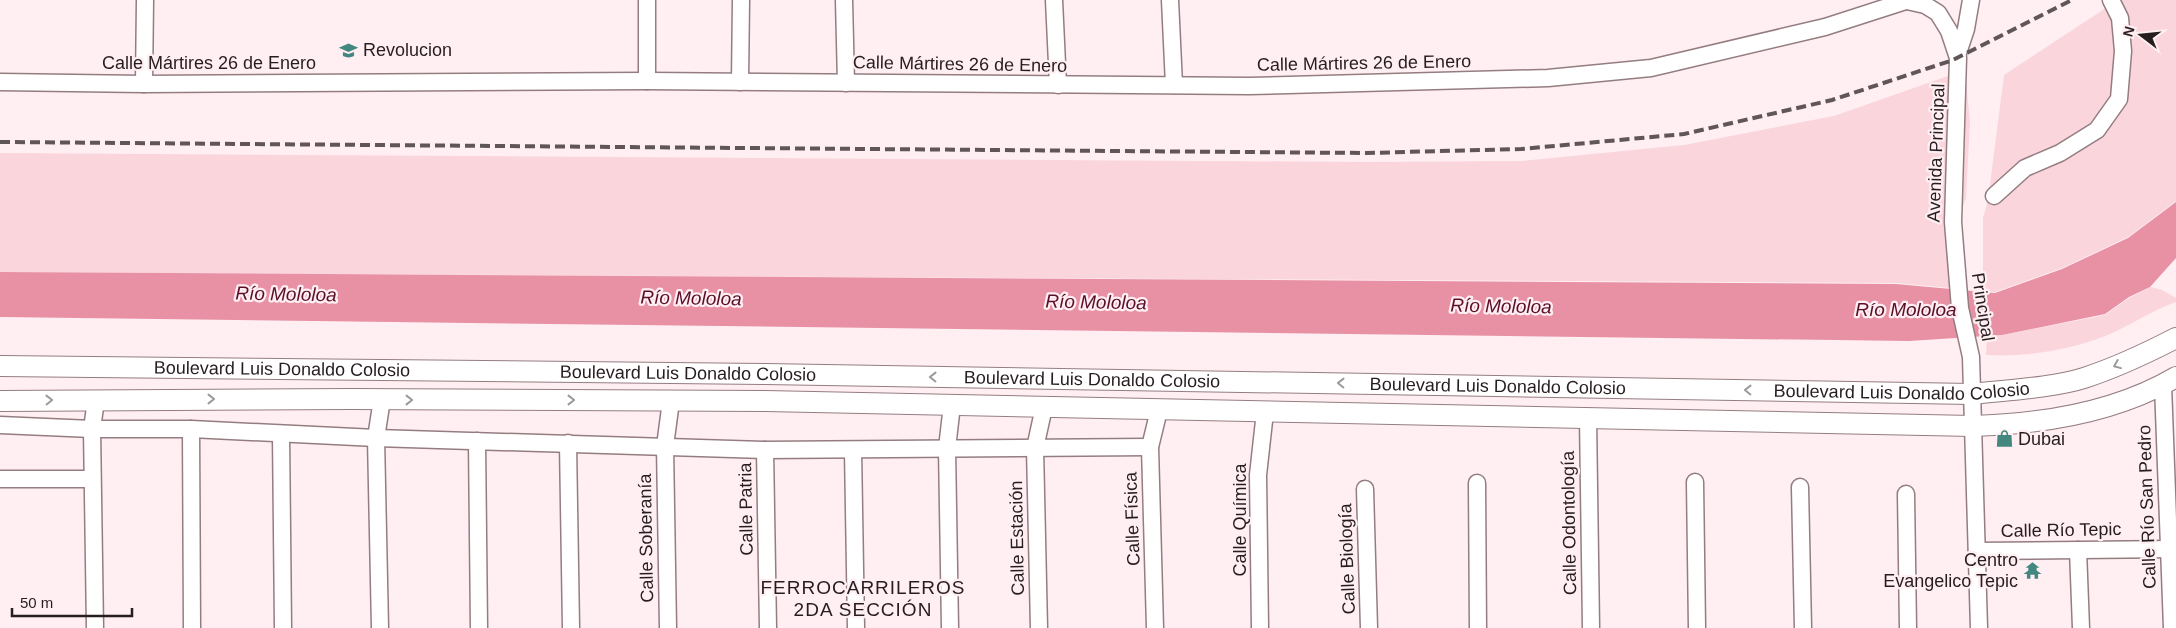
<svg xmlns="http://www.w3.org/2000/svg" width="2176" height="628" viewBox="0 0 2176 628" font-family="Helvetica,sans-serif">
  <style>
    .green { fill: #fad5dc }
    .water { fill: #e891a5 }
    .lines { fill: none; stroke-linecap: round; stroke-linejoin: round }
    .minor-casing { stroke: #947d81; stroke-width: 19 }
    .major-casing { stroke: #947d81; stroke-width: 22 }
    .minor { stroke: #fff; stroke-width: 16 }
    .major { stroke: #fff; stroke-width: 20 }
    .rail { stroke: #605557; stroke-width: 4; stroke-dasharray: 10 5; stroke-linecap: butt }
    .oneway { stroke: #9d999a }
    .labels { text-anchor: middle; dominant-baseline: central; stroke-width: 4.5; stroke-linejoin: round; paint-order: stroke }
    .poi-label { font-size: 18px; fill: #261d1f; stroke: #ffeff2; text-anchor: start }
    .street-label { font-size: 18px; fill: #261d1f; stroke: #ffeff2 }
    .water-label { font-size: 19px; font-style: italic; fill: #5b0e29; stroke: #ffeff2 }
    .neighbourhood-label { font-size: 19px; letter-spacing: 1px; fill: #261d1f; stroke: #ffeff2 }
  </style>
  <rect width="100%" height="100%" fill="#ffeff2"/>
  <g class="green">
    <polygon points="2118,0 2176,0 2176,201 2128,237 2062,268 1995,292 1983,291 1983,218 1988,200 2004,75"/>
    <polygon points="1965,70 1970,122 1966,198 1961,212 1961,289 1896,283 0,272 0,153 1366,162 1522,161 1684,145 1834,116"/>
    <path d="M2151 287 2162 290 2176 298V302C2149 311 2126 329 2100 338 2065 351 2023 357 1986 355L1987 336 2002 335 2105 315 2129 298Z"/>
  </g>
  <polygon class="water" points="2176,202 2176,258 2150,287 2129,297 2105,314 2002,335 1909,341 0,317 0,272 1896,284 1995,293 2062,269 2128,238"/>
  <g class="lines">
    <defs>
      <g id="minor">
        <polyline points="647,0 647,81"/>
        <polyline points="844,0 846,83"/>
        <polyline points="1054,0 1058,85"/>
        <polyline points="1170,0 1174,85"/>
        <polyline points="1907,1 1925,5 1938,13 1949,31 1958,58 1953,222 1960,308 1971,357 1979,628"/>
        <polyline points="1958,53 1966,29 1971,0"/>
        <polyline points="0,82 144,84 647,81 1249,86 1548,78 1651,68 1825,27 1909,0"/>
        <polyline points="740,82 741,0"/>
        <polyline points="144,84 145,0"/>
        <polyline points="1994,196 2025,168 2060,153 2097,130 2119,99 2123,51 2120,18 2111,0"/>
        <polyline points="2163,385 2172,628"/>
        <polyline points="1588,417 1591,628"/>
        <polyline points="0,425 92,429 191,429 376,438 765,450 1150,447"/>
        <polyline points="191,429 192,628"/>
        <polyline points="281,434 283,628"/>
        <polyline points="477,441 479,628"/>
        <polyline points="568,443 571,628"/>
        <polyline points="765,450 768,628"/>
        <polyline points="853,450 856,628"/>
        <polyline points="0,479 92,479"/>
        <polyline points="1695,482 1697,628"/>
        <polyline points="1477,483 1478,628"/>
        <polyline points="1800,487 1803,628"/>
        <polyline points="1365,489 1369,628"/>
        <polyline points="1906,494 1908,628"/>
        <polyline points="2078,550 2081,628"/>
        <polyline points="1977,551 2176,549"/>
        <polyline points="95,628 92,429 96,400"/>
        <polyline points="380,628 376,438 382,399"/>
        <polyline points="668,628 665,446 671,401"/>
        <polyline points="950,628 947,448 952,405"/>
        <polyline points="1039,628 1035,448 1044,407"/>
        <polyline points="1155,628 1150,447 1159,410"/>
        <polyline points="1260,628 1258,475 1265,412"/>
      </g>
      <g id="major">
        <path id="s1" d="M0 366 765 374 1972 394C2006 390 2052 388 2084 378 2115 368 2147 353 2176 338"/>
        <path d="M0 401 351 399 765 401 1973 426C2042 424 2115 413 2176 377"/>
      </g>
    </defs>
    <use href="#minor" class="minor-casing"/>
    <use href="#major" class="major-casing"/>
    <use href="#minor" class="minor"/>
    <use href="#major" class="major"/>
    <polyline class="rail" points="0,142 1366,153 1521,149 1684,134 1832,100 1953,60 2072,0"/>
  </g>
  <defs><path id="oneway-chevron" d="M-2-3.5L2.5 0L-2 3.5" fill="none" stroke-width="1.6" stroke-linecap="round" stroke-linejoin="round" transform="scale(1.25)"/></defs>
  <g class="oneway">
    <use href="#oneway-chevron" transform="translate(2117 365) rotate(158)"/>
    <use href="#oneway-chevron" transform="translate(933 377) rotate(-179)"/>
    <use href="#oneway-chevron" transform="translate(1341 383) rotate(-179)"/>
    <use href="#oneway-chevron" transform="translate(1748 390) rotate(-179)"/>
    <use href="#oneway-chevron" transform="translate(211 399)"/>
    <use href="#oneway-chevron" transform="translate(49 400) rotate(-1)"/>
    <use href="#oneway-chevron" transform="translate(409 400)"/>
    <use href="#oneway-chevron" transform="translate(571 400)"/>
  </g>
  <defs>
    <symbol id="school-bare" viewBox="-9 -9 18 18"><path d="M0-5L7-2L0 1L-7-2ZM-4 1L0 2.5L4 1V4Q0 6-4 4Z" fill="#428880" stroke="#ffeff2" stroke-width="2.5" paint-order="stroke"/></symbol>
    <symbol id="shop-bare" viewBox="-9 -9 18 18"><path d="M-5-2.5h2.3a2.7 3.5 0 0 1 5.4 0H5L5.5 6h-11ZM-1.5-2.5h3a1.5 2.3 0 0 0-3 0Z" fill="#428880" stroke="#ffeff2" stroke-width="2.5" paint-order="stroke"/></symbol>
    <symbol id="temple-bare" viewBox="-9 -9 18 18"><path d="M0-6L5-2H3V0L6.5 2.5H4V6H1.5V3h-3V6H-4V2.5H-6.5L-3 0V-2H-5Z" fill="#428880" stroke="#ffeff2" stroke-width="2.5" paint-order="stroke"/></symbol>
  </defs>
  <g fill-rule="evenodd">
    <use href="#school-bare" x="336" y="38" width="25" height="25"/>
    <use href="#shop-bare" x="1992" y="426" width="25" height="25"/>
    <use href="#temple-bare" x="2020" y="558" width="25" height="25"/>
  </g>
  <g class="labels">
    <g class="poi-label">
      <text x="363" y="50">Revolucion</text>
      <text x="2018" y="439">Dubai</text>
      <text x="2018" y="560" text-anchor="end">Centro<tspan x="2018" dy="21">Evangelico Tepic</tspan></text>
    </g>
    <g class="street-label">
      <text x="209" y="63">Calle Mártires 26 de Enero</text>
      <text transform="translate(1364 63) rotate(-1)">Calle Mártires 26 de Enero</text>
      <text transform="translate(960 64) rotate(1)">Calle Mártires 26 de Enero</text>
      <text transform="translate(1936 153) rotate(-88)">Avenida Principal</text>
      <text transform="translate(1983 307) rotate(81)">Principal</text>
      <text stroke="none"><textPath href="#s1" startOffset="282">Boulevard Luis Donaldo Colosio</textPath></text>
      <text stroke="none"><textPath href="#s1" startOffset="688">Boulevard Luis Donaldo Colosio</textPath></text>
      <text stroke="none"><textPath href="#s1" startOffset="1092">Boulevard Luis Donaldo Colosio</textPath></text>
      <text stroke="none"><textPath href="#s1" startOffset="1498">Boulevard Luis Donaldo Colosio</textPath></text>
      <text stroke="none"><textPath href="#s1" startOffset="1902">Boulevard Luis Donaldo Colosio</textPath></text>
      <text transform="translate(2147 507) rotate(-92)">Calle Río San Pedro</text>
      <text transform="translate(746 509) rotate(-91)">Calle Patria</text>
      <text transform="translate(1132 519) rotate(-92)">Calle Física</text>
      <text transform="translate(1240 520) rotate(-90)">Calle Química</text>
      <text transform="translate(1569 523) rotate(-91)">Calle Odontología</text>
      <text transform="translate(2061 530) rotate(-1)">Calle Río Tepic</text>
      <text transform="translate(646 538) rotate(-91)">Calle Soberanía</text>
      <text transform="translate(1017 538) rotate(-91)">Calle Estación</text>
      <text transform="translate(1347 559) rotate(-92)">Calle Biología</text>
    </g>
    <g class="water-label">
      <text transform="translate(286 294) rotate(1)">Río Mololoa</text>
      <text transform="translate(691 298) rotate(1)">Río Mololoa</text>
      <text transform="translate(1096 302) rotate(1)">Río Mololoa</text>
      <text transform="translate(1501 306) rotate(1)">Río Mololoa</text>
      <text x="1906" y="309">Río Mololoa</text>
    </g>
    <g class="neighbourhood-label">
      <text x="863" y="587">FERROCARRILEROS<tspan x="863" dy="22">2DA SECCIÓN</tspan></text>
    </g>
  </g>
  <g transform="translate(2141 35) rotate(286)" stroke="#ffeff2" stroke-width="4" paint-order="stroke">
  <path d="M0-4L9 19L0 12L-9 19Z" fill="#261d1f"/>
  <text y="-8" font-size="14" font-weight="bold" text-anchor="middle" fill="#261d1f">N</text>
  </g>
  <path d="M12 608v8h120v-8" fill="none" stroke="#261d1f" stroke-width="2.5"/>
  <text x="20" y="608" font-size="15" fill="#261d1f" stroke="#ffeff2" stroke-width="4" paint-order="stroke">50 m</text>
</svg>
